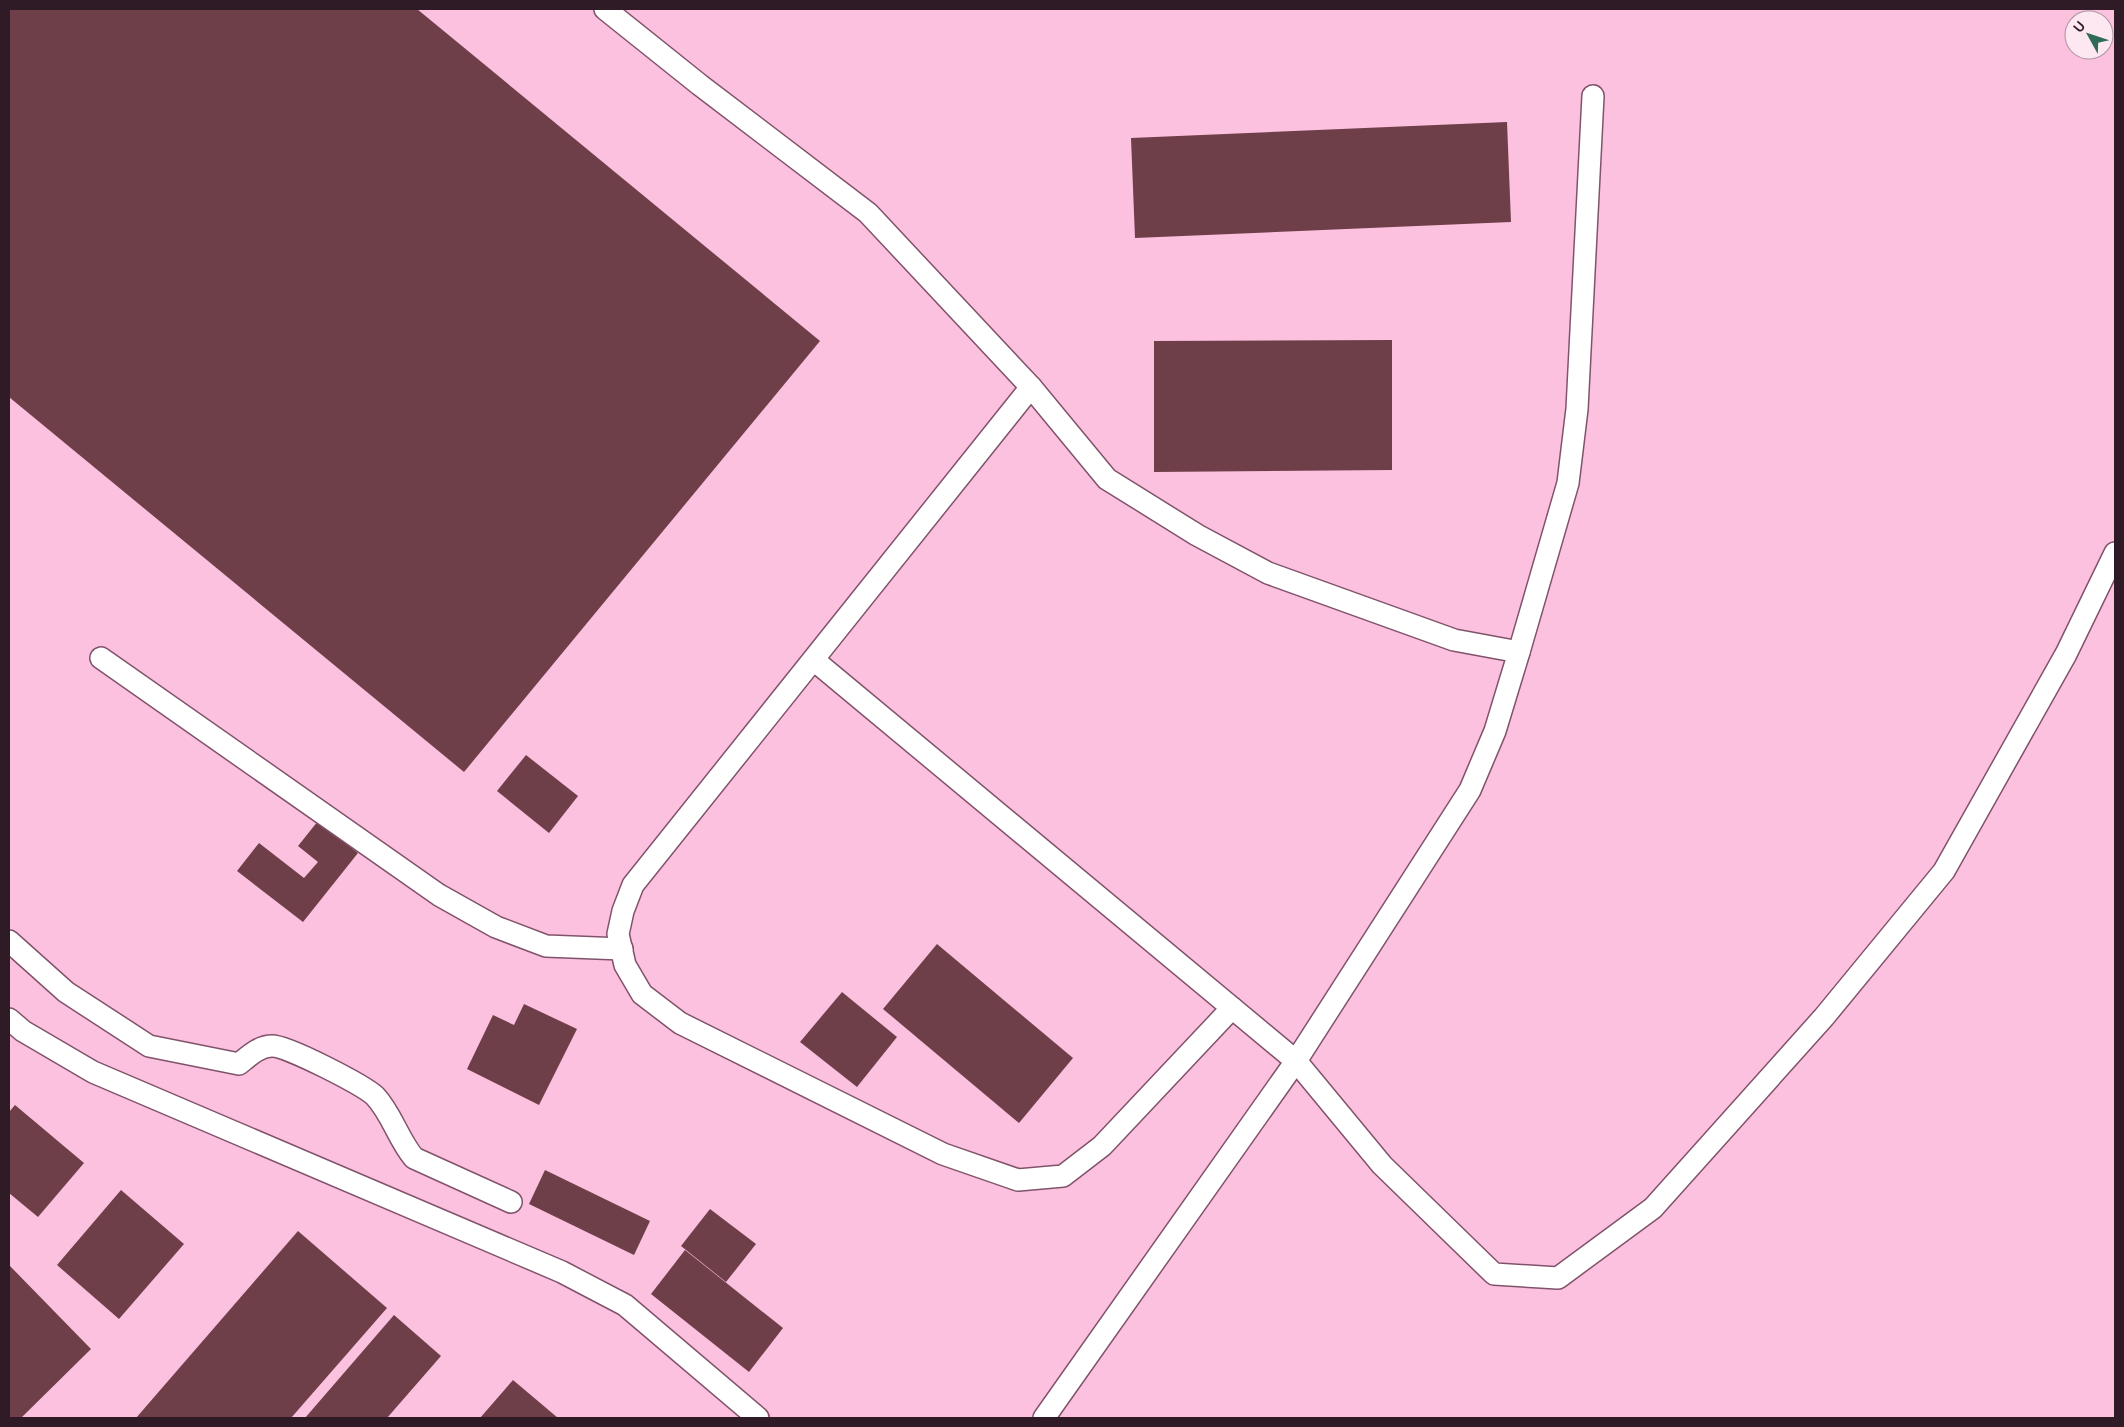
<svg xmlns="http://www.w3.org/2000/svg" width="2124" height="1427" viewBox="0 0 2124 1427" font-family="Overpass,sans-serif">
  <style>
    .built { fill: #fcc1df; fill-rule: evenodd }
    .building { fill: #6f3f49 }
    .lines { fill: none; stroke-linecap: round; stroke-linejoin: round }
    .service-casing { stroke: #80536b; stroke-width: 24 }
    .service { stroke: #fff; stroke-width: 21 }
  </style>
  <rect width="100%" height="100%" fill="#fed4e9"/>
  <path class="built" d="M9 9H2115V1418H9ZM2074 20H2104V50H2074Z"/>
  <g class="building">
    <polygon points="9,9 417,9 820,341 464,772 9,397"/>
    <polygon points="1507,122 1511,222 1135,238 1131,138"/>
    <polygon points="1392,340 1392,470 1154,472 1154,341"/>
    <polygon points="526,755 578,796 549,833 497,791"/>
    <polygon points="318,821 358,853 303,922 237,871 259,843 304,878 318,862 298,846"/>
    <polygon points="937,944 1073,1058 1019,1123 883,1009"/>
    <polygon points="842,992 897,1037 857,1087 800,1042"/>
    <polygon points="524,1004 577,1029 539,1105 467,1069 493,1015 514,1025"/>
    <polygon points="15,1105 84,1163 38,1217 9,1193 9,1112"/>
    <polygon points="545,1170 650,1221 634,1255 529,1204"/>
    <polygon points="121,1190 184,1244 119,1319 57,1265"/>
    <polygon points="710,1209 756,1244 726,1282 681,1246"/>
    <polygon points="298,1231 387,1308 291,1418 136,1418"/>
    <polygon points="685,1250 783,1328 749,1372 651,1294"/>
    <polygon points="9,1265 91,1349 21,1418 9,1418"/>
    <polygon points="394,1315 441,1356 387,1418 305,1418"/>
    <polygon points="513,1380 558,1418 480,1418"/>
  </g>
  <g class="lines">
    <defs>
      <g id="service">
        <polyline points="605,9 700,85 868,213 1031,387 1107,479 1197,535 1268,573 1454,640 1519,652 1495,731 1470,790 1296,1061 1044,1418"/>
        <polyline points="1031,387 633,885 623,911 618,934 625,965 642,994 680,1023 943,1154 1018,1180 1063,1176 1102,1146 1232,1008"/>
        <polyline points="1519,652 1568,483 1577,409 1593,96"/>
        <polyline points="101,658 439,895 496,927 546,946 622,949"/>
        <polyline points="815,661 1296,1061 1382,1165 1494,1274 1558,1278 1653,1208 1824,1017 1944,871 2066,654 2115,553"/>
        <path d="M9 941 66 992 149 1046 239 1064C249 1056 259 1046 272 1046 288 1046 363 1085 375 1096 392 1114 398 1139 414 1158L511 1202"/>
        <polyline points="9,1019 23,1031 93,1072 562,1272 625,1305 758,1418"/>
      </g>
    </defs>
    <use href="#service" class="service-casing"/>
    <use href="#service" class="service"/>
  </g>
  <rect width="2124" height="1427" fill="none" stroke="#2e1b25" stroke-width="20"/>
  <g transform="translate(2089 35) rotate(310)"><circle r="24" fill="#fde8f2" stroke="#aa96a0"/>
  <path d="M0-4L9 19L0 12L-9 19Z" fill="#306b56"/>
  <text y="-8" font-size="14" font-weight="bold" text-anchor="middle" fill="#2e1b25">U</text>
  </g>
</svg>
